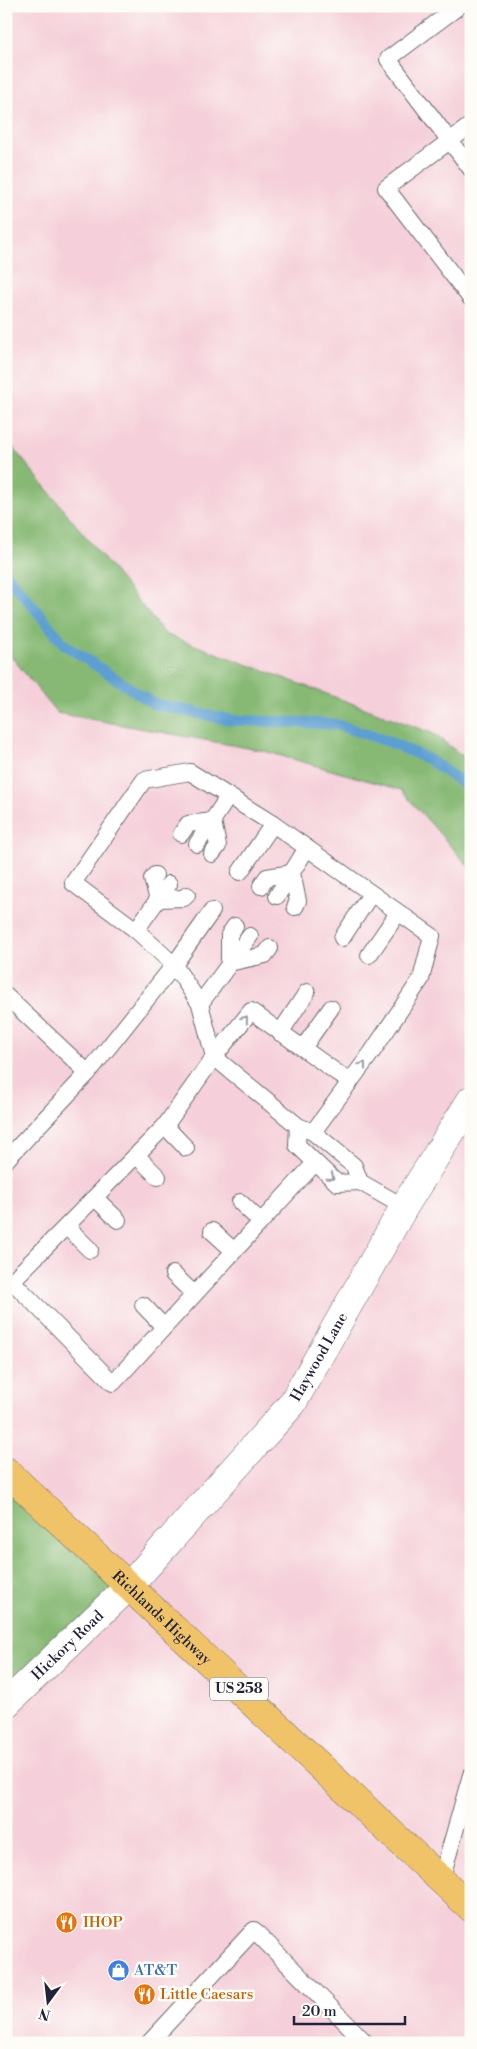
<svg xmlns="http://www.w3.org/2000/svg" width="477" height="2049" viewBox="0 0 477 2049" font-family="'Libre Bodoni',serif">
  <style>
    .built { fill: #f5cfd9 }
    .forest { fill: #87b974; stroke: #546e58 }
    .lines { fill: none; stroke-linecap: round; stroke-linejoin: round }
    .stream { stroke: #5d9fd1; stroke-width: 11 }
    .service-casing { stroke: #6a676e; stroke-width: 18 }
    .minor-casing { stroke: #6a676e; stroke-width: 29 }
    .primary-casing { stroke: #6a676e; stroke-width: 29 }
    .service { stroke: #fff; stroke-width: 16 }
    .minor { stroke: #fff; stroke-width: 28 }
    .primary { stroke: #f1c369; stroke-width: 28 }
    .oneway { stroke: #9c9ca7 }
    .labels { text-anchor: middle; dominant-baseline: central; stroke-width: 5; stroke-linejoin: round; paint-order: stroke }
    .shield { fill: #fdfcf7; stroke: #646373; stroke-width: 1 }
    .shield-label { font-size: 14px; font-weight: bold; fill: #22223b }
    .street-label { font-size: 15px; fill: #22223b; stroke: #fdfcf7 }
    .food-label { font-size: 15px; fill: #c56008; stroke: #fdfcf7; text-anchor: start }
    .shop-label { font-size: 15px; fill: #366cbe; stroke: #fdfcf7; text-anchor: start }
  </style>
  <rect width="100%" height="100%" fill="#fdfcf7"/>
  <filter id="ink" filterUnits="userSpaceOnUse"><feTurbulence type="fractalNoise" baseFrequency=".02" numOctaves="2"/><feDisplacementMap in="SourceGraphic" scale="10" xChannelSelector="R" yChannelSelector="G"/><feConvolveMatrix kernelMatrix="1 2 1 2 8 2 1 2 1" color-interpolation-filters="sRGB"/></filter>
  <filter id="wash" filterUnits="userSpaceOnUse"><feTurbulence type="fractalNoise" baseFrequency=".0096" numOctaves="4" result="noise"/><feDisplacementMap in="SourceGraphic" scale="20" xChannelSelector="R" yChannelSelector="G"/><feGaussianBlur stdDeviation="1.12" result="paint"/><feColorMatrix in="noise" values="0 0 0 0 0 0 0 0 0 0 0 0 0 0 0 0 0 1.4 0 .05"/><feComposite in="paint" operator="in"/></filter>
  <g filter="url(#wash)">
    <rect width="100%" height="100%" fill="#f1e7cd"/>
    <g class="built">
      <polygon points="6,6 471,6 471,762 432,733 165,634 6,439"/>
      <polygon points="6,650 57,713 264,751 401,790 471,869 471,2043 6,2043"/>
    </g>
    <g class="forest">
      <polygon points="6,439 165,634 432,733 471,762 471,869 401,790 264,751 57,713 6,650"/>
      <polygon points="6,1471 129,1586 6,1704"/>
    </g>
    <g class="lines">
      <polyline class="stream" points="6,574 65,645 154,704 231,720 335,724 387,741 428,759 471,789"/>
    </g>
  </g>
  <g filter="url(#ink)">
    <g class="lines">
      <defs>
        <g id="service">
          <polyline points="459,6 388,59 471,169"/>
          <polyline points="471,125 386,188 471,299"/>
          <polyline points="181,834 188,824 213,821 218,846 212,854"/>
          <polyline points="197,844 228,797"/>
          <polyline points="240,872 273,824"/>
          <polyline points="155,875 152,879 158,899 184,898 187,895"/>
          <polyline points="261,886 267,877 292,873 298,901 295,907"/>
          <polyline points="277,896 307,848"/>
          <polyline points="212,911 174,965 136,930 73,883 144,780 190,772 273,824 432,936 421,979 372,1052 313,1132"/>
          <polyline points="235,926 229,935 229,963 265,955 270,948"/>
          <polyline points="136,930 169,884"/>
          <polyline points="342,938 371,894"/>
          <polyline points="369,955 398,913"/>
          <polyline points="6,996 88,1073"/>
          <polyline points="200,1004 250,936"/>
          <polyline points="280,1033 307,992"/>
          <polyline points="303,1048 331,1008"/>
          <polyline points="214,1057 251,1011 350,1082"/>
          <polyline points="165,1126 186,1148"/>
          <polyline points="298,1126 297,1145 337,1183 360,1182 404,1207"/>
          <polyline points="136,1155 158,1177"/>
          <polyline points="6,1160 88,1073 174,965 200,1004 214,1057"/>
          <polyline points="315,1163 113,1383 12,1281 165,1126 214,1057 298,1126 313,1132 354,1166 360,1182"/>
          <polyline points="95,1198 118,1220"/>
          <polyline points="240,1202 260,1221"/>
          <polyline points="67,1227 90,1250"/>
          <polyline points="212,1231 234,1251"/>
          <polyline points="173,1274 194,1294"/>
          <polyline points="143,1305 164,1327"/>
          <polyline points="441,1880 471,1775"/>
          <polyline points="149,2043 254,1930 366,2043"/>
        </g>
        <g id="minor">
          <path id="s1" d="M6 1704 129 1586 292 1404 404 1207 471 1100"/>
        </g>
        <g id="primary">
          <path id="s2" d="M6 1471 471 1908"/>
        </g>
      </defs>
      <use href="#service" class="service-casing"/>
      <use href="#minor" class="minor-casing"/>
      <use href="#primary" class="primary-casing"/>
      <use href="#service" class="service"/>
      <use href="#minor" class="minor"/>
      <use href="#primary" class="primary"/>
    </g>
    <defs><path id="oneway-chevron" d="M-2-3.5L2.5 0L-2 3.5" fill="none" stroke-width="1.6" stroke-linecap="round" stroke-linejoin="round" transform="scale(1.25)"/></defs>
    <g class="oneway">
      <use href="#oneway-chevron" transform="translate(245 1019) rotate(-51)"/>
      <use href="#oneway-chevron" transform="translate(363 1065) rotate(-53)"/>
      <use href="#oneway-chevron" transform="translate(331 1177) rotate(39)"/>
    </g>
  </g>
  <defs>
    <symbol id="restaurant-disc" viewBox="-11 -11 22 22"><circle r="9.5" fill="#e8710a" stroke="#fdfcf7"/><path d="M-5-6h1v4h1v-4h1v4h1v-4h1v5L-1.5 .5V6h-2V.5L-5-1ZM5-6V6H3V1.5H1.5Q1.5-4 5-6Z" fill="#fff"/></symbol>
    <symbol id="shop-disc" viewBox="-11 -11 22 22"><circle r="9.5" fill="#3f7fe0" stroke="#fdfcf7"/><path d="M-5-2.5h2.3a2.7 3.5 0 0 1 5.4 0H5L5.5 6h-11ZM-1.5-2.5h3a1.5 2.3 0 0 0-3 0Z" fill="#fff"/></symbol>
  </defs>
  <g fill-rule="evenodd">
    <use href="#restaurant-disc" x="54" y="1910" width="25" height="25"/>
    <use href="#shop-disc" x="106" y="1958" width="25" height="25"/>
    <use href="#restaurant-disc" x="132" y="1982" width="25" height="25"/>
  </g>
  <g class="labels">
    <rect class="shield" x="210" y="1677.5" width="58" height="23" rx="4"/>
    <g class="shield-label">
      <text x="239" y="1689">US 258</text>
    </g>
    <g class="street-label">
      <text stroke="none"><textPath href="#s1" startOffset="469">Haywood Lane</textPath></text>
      <text stroke="none"><textPath href="#s2" startOffset="214">Richlands Highway</textPath></text>
      <text stroke="none"><textPath href="#s1" startOffset="85">Hickory Road</textPath></text>
    </g>
    <g class="food-label">
      <text x="83" y="1922">IHOP</text>
      <text x="160" y="1994">Little Caesars</text>
    </g>
    <g class="shop-label">
      <text x="134" y="1970">AT&amp;T</text>
    </g>
  </g>
  <rect width="477" height="2049" fill="none" stroke="#fdfcf7" stroke-width="25"/>
  <g transform="translate(48 2002) rotate(195)" stroke="#fdfcf7" stroke-width="4" paint-order="stroke">
  <path d="M0-4L9 19L0 12L-9 19Z" fill="#22223b"/>
  <text y="-8" font-size="14" font-weight="bold" text-anchor="middle" fill="#22223b">N</text>
  </g>
  <path d="M294 2016v8h111v-8" fill="none" stroke="#22223b" stroke-width="2.5"/>
  <text x="302" y="2016" font-size="15" fill="#22223b" stroke="#fdfcf7" stroke-width="4" paint-order="stroke">20 m</text>
</svg>
